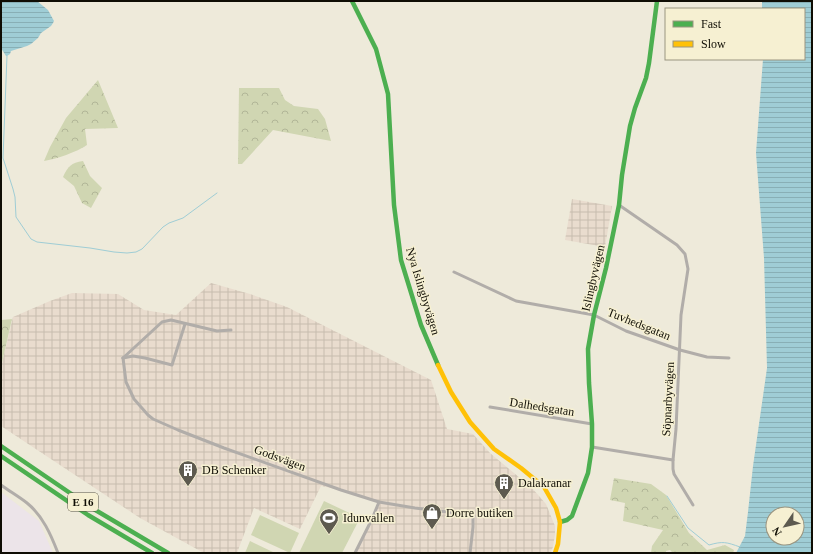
<svg xmlns="http://www.w3.org/2000/svg" width="813" height="554" viewBox="0 0 813 554" font-family="'Times New Roman',serif">
  <style>
    .commercial { fill: #ece4e9 }
    .industrial { fill: url(#industrial-grid) }
    .grass { fill: #d0d6b2 }
    .forest { fill: url(#forest-crowns) }
    .water { fill: url(#water-rules); fill-rule: evenodd }
    .lines { fill: none; stroke-linecap: round; stroke-linejoin: round }
    .stream { stroke: #9fcdd5; stroke-width: 1 }
    .street { stroke: #b1ada9; stroke-width: 3 }
    .fast { stroke: #4caf50; stroke-width: 4.5 }
    .slow { stroke: #ffc107; stroke-width: 4.5 }
    .labels { text-anchor: middle; dominant-baseline: central; stroke-width: 3; stroke-linejoin: round; paint-order: stroke }
    .shield { fill: #f6f0d2; stroke: #545142; stroke-width: 1 }
    .shield-label { font-size: 11px; font-weight: bold; fill: #0f0d04 }
    .street-label { font-size: 12px; fill: #0f0d04; stroke: #f6f0d2 }
    .poi-label { font-size: 12px; fill: #0f0d04; stroke: #f6f0d2; text-anchor: start }
  </style>
  <defs>
    <pattern id="industrial-grid" width="8" height="8" patternUnits="userSpaceOnUse"><rect width="8" height="8" fill="#e9dcce"/><path d="M0 4h8M4 0v8" fill="none" stroke="#c7bcaf"/></pattern>
    <pattern id="forest-crowns" width="20" height="18" patternUnits="userSpaceOnUse"><rect width="20" height="18" fill="#d0d6b2"/><path d="M2 6a3 3 0 1 1 6 0M12 15a3 3 0 1 1 6 0" fill="none" stroke="#b1b697"/></pattern>
    <pattern id="water-rules" width="6" height="5" patternUnits="userSpaceOnUse"><rect width="6" height="5" fill="#9fcdd5"/><path d="M0 2.5h6" fill="none" stroke="#88afb5"/></pattern>
  </defs>
  <rect width="100%" height="100%" fill="#eeeada"/>
  <polygon class="commercial" points="1,492 39,521 53,553 1,553"/>
  <g class="industrial">
    <polygon points="572,199 612,206 605,247 565,240"/>
    <polygon points="211,283 250,294 287,307 431,380 447,429 473,434 490,453 532,488 546,504 555,526 555,534 553,547 550,553 526,553 522,551 521,553 355,553 379,502 341,490 321,486 300,529 254,508 237,553 204,553 140,518 1,426 1,367 13,317 50,301 72,293 118,294 144,310 176,315"/>
  </g>
  <g class="grass">
    <polygon points="324,501 360,518 342,553 299,553"/>
    <polygon points="260,515 299,533 290,553 251,535"/>
    <polygon points="250,541 275,553 245,553"/>
  </g>
  <g class="forest">
    <path d="M98 80 118 128 85 129 87 145C77 152 56 159 44 161L50 147 66 118Z"/>
    <polygon points="239,88 279,88 285,100 294,106 318,109 325,119 331,141 273,130 242,164 238,164"/>
    <path d="M83 161 90 176 102 188 91 208 82 203 74 186 63 177C68 166 71 163 83 161Z"/>
    <polygon points="12,319 1,367 1,320"/>
    <polygon points="614,478 651,484 666,495 689,533 707,550 725,545 734,550 733,553 673,553 670,550 666,551 666,553 651,553 652,546 663,530 623,521 625,503 610,500"/>
  </g>
  <g class="water">
    <polygon points="1,1 37,1 48,10 54,21 53,23 51,26 41,33 38,38 31,44 27,46 11,51 10,54 7,56 6,56 1,48"/>
    <path d="M762 1H812V553H736L745 536 748 512 753 466 767 368 764 258 756 153 763 59H804V9H762ZM773 514H797V538H773Z"/>
  </g>
  <g class="lines">
    <g class="stream">
      <polyline points="7,56 3,158 13,189 15,197 16,217 31,239 37,242 90,248 114,252 127,253 136,252 142,249 163,227 169,223 183,218 217,193"/>
      <path d="M667 496 688 528 709 545C723 541 726 542 740 547"/>
    </g>
    <g class="street">
      <polyline points="454,272 516,301 594,315 626,331 680,350 707,357 729,358"/>
      <polyline points="123,358 126,382 134,399 148,415 153,419 178,430 224,448 341,490 379,502 415,508 465,514 473,517 473,527 470,553"/>
      <polyline points="123,358 162,322 171,320 217,331 231,330"/>
      <polyline points="123,358 133,356 145,358 172,365 185,324"/>
      <polyline points="490,407 592,424"/>
      <polyline points="592,447 673,460 676,429 681,315 688,269 685,254 677,245 619,205"/>
      <polyline points="673,460 673,469 674,474 693,505"/>
      <path d="M1 485C9 491 18 496 27 503 43 516 51 535 58 553"/>
      <polyline points="355,553 372,519 379,502"/>
    </g>
    <g class="fast">
      <polyline points="352,1 376,49 388,94 394,205 401,260 421,325 438,365"/>
      <polyline points="1,446 92,508 168,553"/>
      <polyline points="1,456 88,515 152,553"/>
      <polyline points="560,522 567,520 572,516 588,473 592,447 592,424 589,383 588,349 594,315 606,268 619,205 622,175 630,126 635,108 646,78 649,63 657,1"/>
    </g>
    <polyline class="slow" points="438,365 451,392 470,422 494,449 521,468 544,487 556,508 560,522 558,544 555,553"/>
  </g>
  <defs>
    <symbol id="building-pin" viewBox="-11 -11 22 30"><path d="M0 17L-7.5 6A9.5 9.5 0 1 1 7.5 6Z" fill="#5d5a4f" stroke="#f6f0d2"/><path d="M-4-6H4V6H1V3H-1V6H-4ZM-2.5-4.3h1.7v1.8h-1.7ZM.8-4.3h1.7v1.8H.8ZM-2.5-1h1.7V.8h-1.7ZM.8-1h1.7V.8H.8Z" fill="#fff"/></symbol>
    <symbol id="shop-pin" viewBox="-11 -11 22 30"><path d="M0 17L-7.5 6A9.5 9.5 0 1 1 7.5 6Z" fill="#5d5a4f" stroke="#f6f0d2"/><path d="M-5-2.5h2.3a2.7 3.5 0 0 1 5.4 0H5L5.5 6h-11ZM-1.5-2.5h3a1.5 2.3 0 0 0-3 0Z" fill="#fff"/></symbol>
    <symbol id="stadium-pin" viewBox="-11 -11 22 30"><path d="M0 17L-7.5 6A9.5 9.5 0 1 1 7.5 6Z" fill="#5d5a4f" stroke="#f6f0d2"/><path d="M0-5a6.5 5 0 1 0 0 10a6.5 5 0 1 0 0-10ZM-3.5-1.8h7v3.6h-7Z" fill="#fff"/></symbol>
  </defs>
  <g fill-rule="evenodd">
    <use href="#building-pin" x="177" y="459" width="22" height="30"/>
    <use href="#building-pin" x="493" y="472" width="22" height="30"/>
    <use href="#shop-pin" x="421" y="502" width="22" height="30"/>
    <use href="#stadium-pin" x="318" y="507" width="22" height="30"/>
  </g>
  <g class="labels">
    <rect class="shield" x="68" y="493" width="30" height="18" rx="3"/>
    <g class="shield-label">
      <text x="83" y="502">E 16</text>
    </g>
    <g class="street-label">
      <text transform="translate(593 278) rotate(-77)">Islingbyvägen</text>
      <text transform="translate(423 291) rotate(73)">Nya Islingbyvägen</text>
      <text transform="translate(639 324) rotate(22)">Tuvhedsgatan</text>
      <text transform="translate(668 399) rotate(-87)">Söpnarbyvägen</text>
      <text transform="translate(542 407) rotate(9)">Dalhedsgatan</text>
      <text transform="translate(280 458) rotate(20)">Godsvägen</text>
    </g>
    <g class="poi-label">
      <text x="202" y="470">DB Schenker</text>
      <text x="518" y="483">Dalakranar</text>
      <text x="446" y="513">Dorre butiken</text>
      <text x="343" y="518">Idunvallen</text>
    </g>
  </g>
  <rect width="813" height="554" fill="none" stroke="#0f0d04" stroke-width="4"/>
  <rect x="665" y="8" width="140" height="52" fill="#f6f0d2" stroke="#9a9580"/>
  <rect x="673" y="21" width="20" height="6" fill="#4caf50" stroke="#9a9580"/>
  <text x="701" y="28" font-size="12" fill="#0f0d04">Fast</text>
  <rect x="673" y="41" width="20" height="6" fill="#ffc107" stroke="#9a9580"/>
  <text x="701" y="48" font-size="12" fill="#0f0d04">Slow</text>
  <g transform="translate(785 526) rotate(236)"><circle r="19" fill="#f6f0d2" stroke="#9a9580"/>
  <path d="M0-3L7 15L0 10L-7 15Z" fill="#5d5a4f"/>
  <text y="-6" font-size="11" font-weight="bold" text-anchor="middle" fill="#0f0d04">N</text>
  </g>
</svg>
